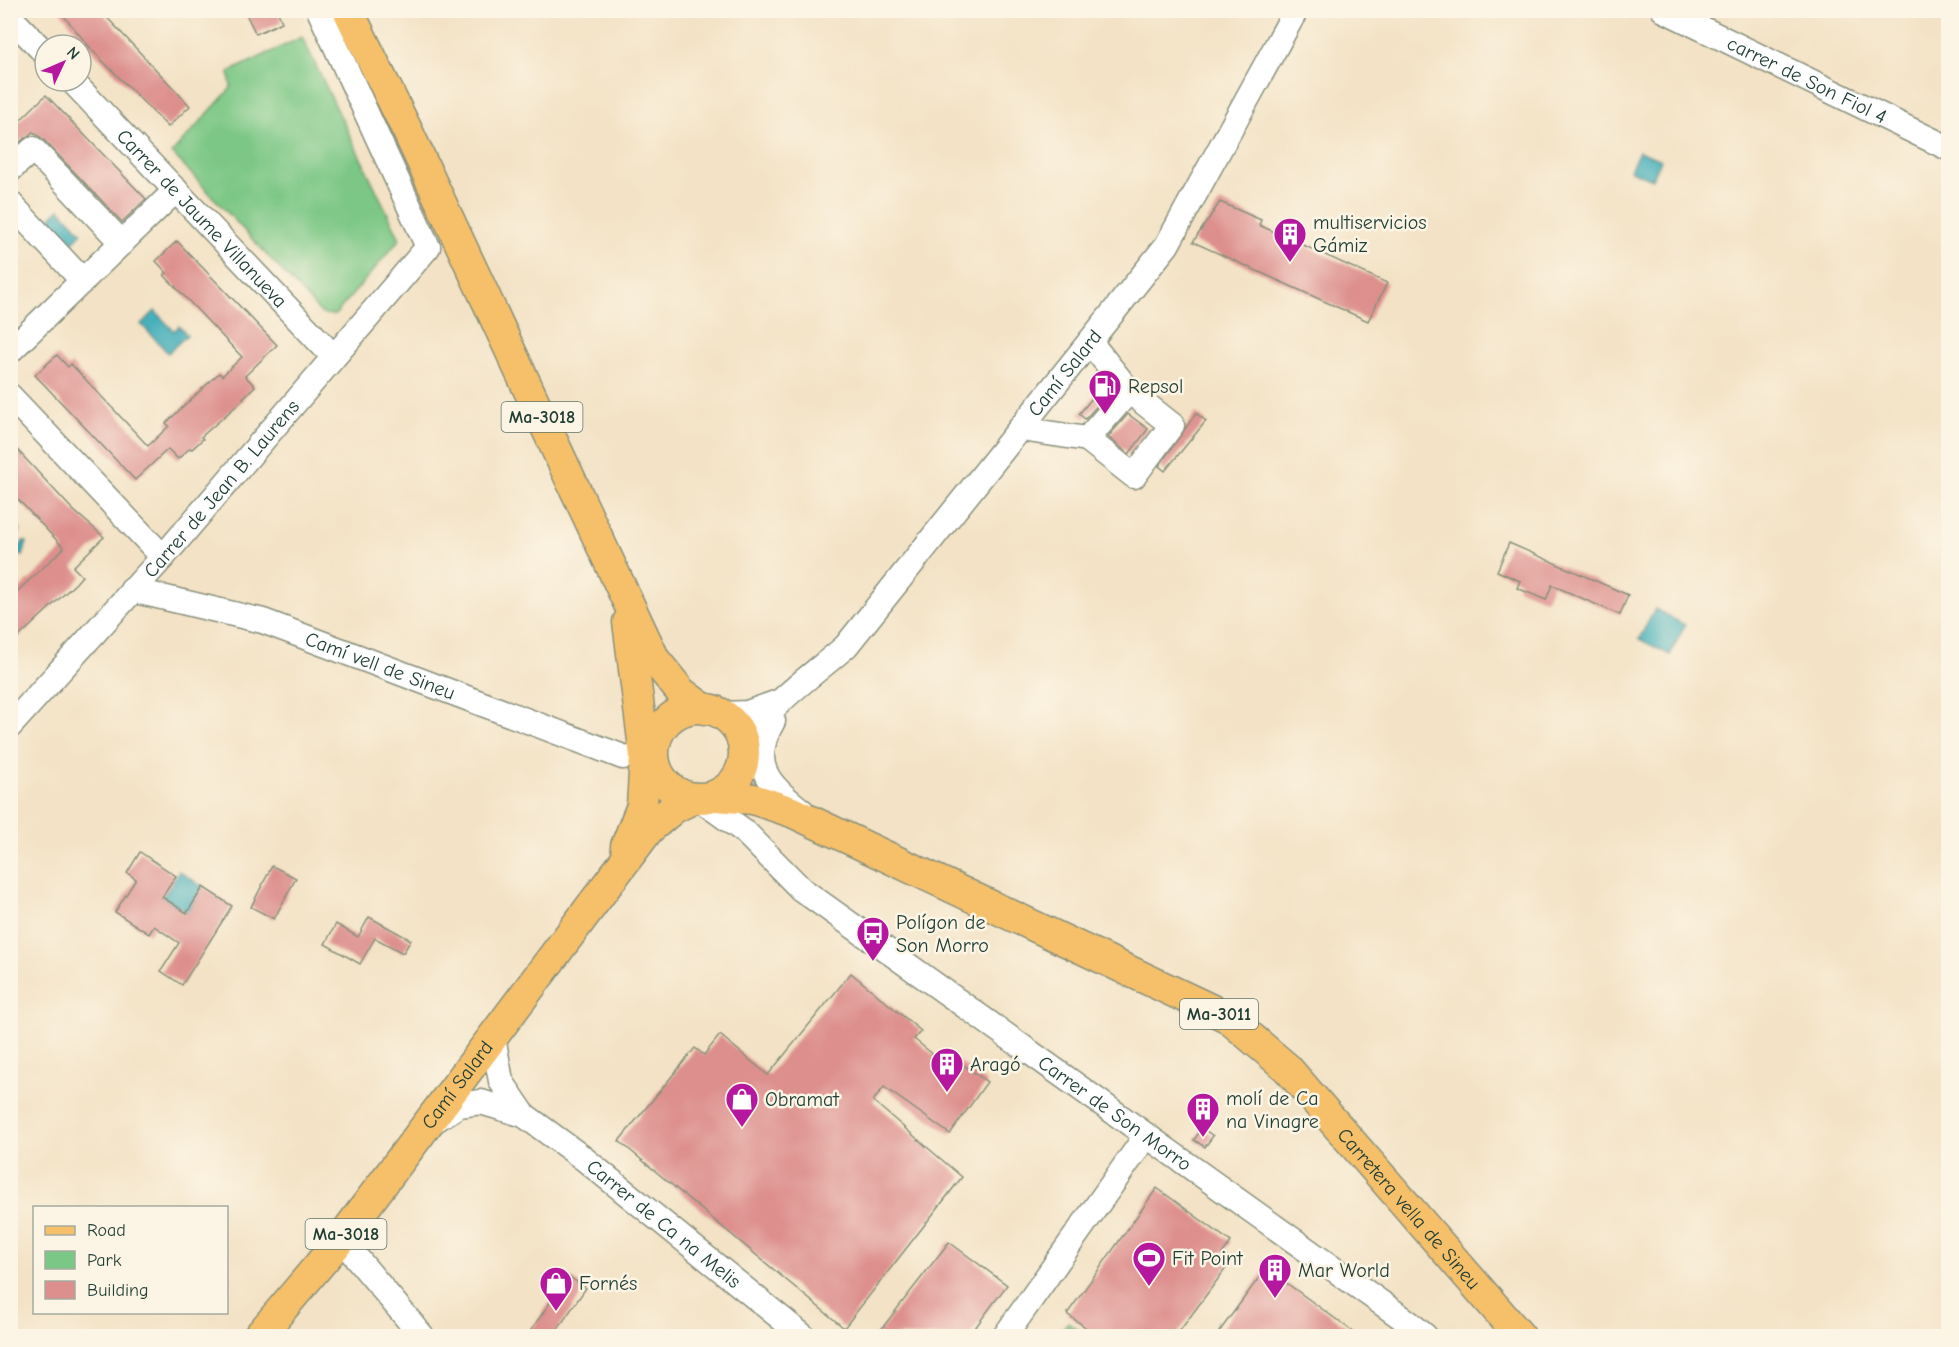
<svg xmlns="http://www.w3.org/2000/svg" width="1959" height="1347" viewBox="0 0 1959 1347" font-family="'Comic Neue',sans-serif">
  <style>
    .green { fill: #7bc785; stroke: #4d825c; stroke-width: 1.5 }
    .water { fill: #3cacb8; stroke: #2e7476; stroke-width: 1.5 }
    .building { fill: #dd8f8d }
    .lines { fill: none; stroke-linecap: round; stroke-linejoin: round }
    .minor-casing { stroke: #89907c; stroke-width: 27 }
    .major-casing { stroke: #89907c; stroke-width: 33 }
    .minor { stroke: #fff; stroke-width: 24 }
    .major { stroke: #f6c06b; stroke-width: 30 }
    .labels { text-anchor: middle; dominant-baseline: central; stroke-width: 5; stroke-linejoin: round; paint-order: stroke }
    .shield { fill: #fcf5e5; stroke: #617469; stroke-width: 1.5 }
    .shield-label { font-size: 18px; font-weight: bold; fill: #1f3d34 }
    .street-label { font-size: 20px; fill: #1f3d34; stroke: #fcf5e5 }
    .poi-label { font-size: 20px; fill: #1f3d34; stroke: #fcf5e5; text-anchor: start }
  </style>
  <rect width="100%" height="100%" fill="#fcf5e5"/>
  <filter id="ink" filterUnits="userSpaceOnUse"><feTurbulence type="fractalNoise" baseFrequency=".0167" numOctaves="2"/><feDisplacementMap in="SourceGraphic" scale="12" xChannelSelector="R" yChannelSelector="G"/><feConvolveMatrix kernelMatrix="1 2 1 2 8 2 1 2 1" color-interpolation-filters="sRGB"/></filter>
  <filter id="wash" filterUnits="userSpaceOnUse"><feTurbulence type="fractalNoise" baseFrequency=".008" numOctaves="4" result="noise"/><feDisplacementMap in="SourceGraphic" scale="24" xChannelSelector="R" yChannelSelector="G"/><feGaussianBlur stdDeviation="1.35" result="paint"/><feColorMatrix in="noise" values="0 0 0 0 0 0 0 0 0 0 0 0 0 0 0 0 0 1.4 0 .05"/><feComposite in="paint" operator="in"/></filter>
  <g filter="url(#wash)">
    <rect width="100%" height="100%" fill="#f3e2c5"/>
    <g class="green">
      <polygon points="302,37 400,239 335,315 322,314 172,153 231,88 229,72"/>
      <polygon points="1068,1322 1087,1336 1057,1336"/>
    </g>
    <g class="water">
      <polygon points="1639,151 1661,160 1652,179 1630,170"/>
      <polygon points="60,209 82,233 70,245 47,221"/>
      <polygon points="155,311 174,331 179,326 187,335 168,353 141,324"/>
      <polygon points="10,525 20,528 16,544 21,546 23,541 27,542 23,556 11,552"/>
      <polygon points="1655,609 1685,625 1670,655 1639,639"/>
      <polygon points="179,871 203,887 187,913 162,897"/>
    </g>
    <g id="blocks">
      <g class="building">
        <polygon points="59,10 100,10 190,106 168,127 92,50"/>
        <polygon points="244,10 277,10 282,22 256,34"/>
        <polygon points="46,95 146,199 122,222 43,139 33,132 10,150 10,130"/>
        <polygon points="1220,202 1261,220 1259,225 1387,283 1368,321 1193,242"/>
        <polygon points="177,241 277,345 245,376 255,386 243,398 244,399 201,437 203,439 192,449 190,448 178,459 168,449 135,480 35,375 57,355 68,367 71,364 148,446 169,426 166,423 219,373 222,376 242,357 164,275 167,273 156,261"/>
        <polygon points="1098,391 1106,396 1085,419 1079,414"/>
        <polygon points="1196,413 1206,421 1165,471 1159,466"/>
        <polygon points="1128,414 1148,429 1129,454 1108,437"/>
        <polygon points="10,442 72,509 104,537 73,567 82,576 76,583 10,645 10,598 64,548 10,491"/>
        <polygon points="1509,543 1628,595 1620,615 1552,585 1546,600 1517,588 1520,581 1497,571"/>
        <polygon points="140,852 176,876 162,897 187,913 203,887 232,906 182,985 161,971 179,943 154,926 149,934 115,912 136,879 127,873"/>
        <polygon points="272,866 296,878 274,919 251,907"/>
        <polygon points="369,917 411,940 403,953 375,938 360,964 325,944 336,924 358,937"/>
        <polygon points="851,973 921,1031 914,1039 940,1060 945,1052 987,1082 950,1134 884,1087 873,1101 962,1177 844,1328 619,1141 695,1048 704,1055 720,1035 768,1075"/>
        <polygon points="1202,1128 1213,1136 1205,1147 1194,1140"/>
        <polygon points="1157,1188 1231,1242 1222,1254 1232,1260 1176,1336 1098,1336 1067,1314"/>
        <polygon points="949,1242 1007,1285 969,1336 876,1336"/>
        <polygon points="1266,1268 1359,1336 1216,1336"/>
        <polygon points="568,1276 586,1288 553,1336 527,1336"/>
      </g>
    </g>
  </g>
  <g filter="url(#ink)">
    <use href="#blocks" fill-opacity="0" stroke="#89907c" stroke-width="1.5"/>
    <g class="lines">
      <defs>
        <g id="minor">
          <path id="s1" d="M1664 10 1948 148"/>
          <polyline points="10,17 45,53"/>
          <path id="s2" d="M72 81 332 355"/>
          <polyline points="10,170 33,149 122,243"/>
          <polyline points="10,203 83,281"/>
          <polyline points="10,351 176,190"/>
          <polyline points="10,396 163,557"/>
          <polyline points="1021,429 1087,439 1129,391 1090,342"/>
          <polyline points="1087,439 1134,476 1172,425 1129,391"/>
          <path id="s3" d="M132 590 263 621 623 757"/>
          <polyline points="722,714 747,713 778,702"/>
          <path d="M773 721C748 764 768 785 802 811"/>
          <path id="s4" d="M10 726 163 557 428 247 319 10"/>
          <path id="s5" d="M744 748C765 706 811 677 846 646L1167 245 1296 10"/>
          <path id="s6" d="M701 800 744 831 801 889 1408 1322 1425 1336"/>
          <polyline points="493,1037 501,1081 524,1115"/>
          <path id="s7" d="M434 1121 459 1105 481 1102 524 1115 583 1158 803 1336"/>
          <polyline points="341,1239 422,1336"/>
          <polyline points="1005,1336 1146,1136"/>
        </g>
        <g id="major">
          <polyline points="348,10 408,132 655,660 681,692 704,709"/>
          <circle cx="699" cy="753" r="45"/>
          <path id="s8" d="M716 796 753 799 792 812 1227 1017 1287 1068 1520 1336"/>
          <polyline points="626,846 642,806 645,756 628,622"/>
          <path id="s9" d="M259 1336 341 1239 649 829 674 808 694 798"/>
        </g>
      </defs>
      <use href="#minor" class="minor-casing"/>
      <use href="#major" class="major-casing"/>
      <use href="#minor" class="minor"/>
      <use href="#major" class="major"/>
    </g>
  </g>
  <defs>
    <symbol id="building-pin" viewBox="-11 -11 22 30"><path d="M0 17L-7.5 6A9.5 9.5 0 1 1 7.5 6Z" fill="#b5179e" stroke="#fcf5e5"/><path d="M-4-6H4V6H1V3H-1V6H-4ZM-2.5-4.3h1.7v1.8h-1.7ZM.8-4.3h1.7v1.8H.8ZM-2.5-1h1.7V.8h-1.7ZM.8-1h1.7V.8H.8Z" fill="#fff"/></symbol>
    <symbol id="fuel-pin" viewBox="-11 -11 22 30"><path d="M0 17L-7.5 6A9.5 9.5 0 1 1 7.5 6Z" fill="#b5179e" stroke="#fcf5e5"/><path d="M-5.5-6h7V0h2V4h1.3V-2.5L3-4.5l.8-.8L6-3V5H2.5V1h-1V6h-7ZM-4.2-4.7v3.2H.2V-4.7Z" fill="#fff"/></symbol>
    <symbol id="bus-pin" viewBox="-11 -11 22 30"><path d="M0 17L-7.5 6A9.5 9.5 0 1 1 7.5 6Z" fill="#b5179e" stroke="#fcf5e5"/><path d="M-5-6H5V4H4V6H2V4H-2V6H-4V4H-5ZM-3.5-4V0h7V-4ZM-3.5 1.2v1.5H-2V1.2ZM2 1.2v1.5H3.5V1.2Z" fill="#fff"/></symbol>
    <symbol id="shop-pin" viewBox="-11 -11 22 30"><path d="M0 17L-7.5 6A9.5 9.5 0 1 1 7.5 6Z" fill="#b5179e" stroke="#fcf5e5"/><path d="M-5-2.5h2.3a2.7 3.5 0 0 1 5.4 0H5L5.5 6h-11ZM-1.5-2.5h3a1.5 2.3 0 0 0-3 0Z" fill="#fff"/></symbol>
    <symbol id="stadium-pin" viewBox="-11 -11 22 30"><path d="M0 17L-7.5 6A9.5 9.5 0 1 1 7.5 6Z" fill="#b5179e" stroke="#fcf5e5"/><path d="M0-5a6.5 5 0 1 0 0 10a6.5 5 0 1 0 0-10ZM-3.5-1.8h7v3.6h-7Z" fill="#fff"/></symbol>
  </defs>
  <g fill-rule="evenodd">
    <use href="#building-pin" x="1271" y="215" width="38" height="52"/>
    <use href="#fuel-pin" x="1086" y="367" width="38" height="52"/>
    <use href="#bus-pin" x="854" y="914" width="38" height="52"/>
    <use href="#building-pin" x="928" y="1045" width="38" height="52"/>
    <use href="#shop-pin" x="723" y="1080" width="38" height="52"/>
    <use href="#building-pin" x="1184" y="1090" width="38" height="52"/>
    <use href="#stadium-pin" x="1130" y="1239" width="38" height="52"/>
    <use href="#building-pin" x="1256" y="1251" width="38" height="52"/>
    <use href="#shop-pin" x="537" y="1264" width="38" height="52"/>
  </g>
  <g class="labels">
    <g class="shield">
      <rect x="501.5" y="402" width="81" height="30" rx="4.5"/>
      <rect x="1180" y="999" width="78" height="30" rx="4.5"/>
      <rect x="305.5" y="1219" width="81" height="30" rx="4.5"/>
    </g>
    <g class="shield-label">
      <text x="542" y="417">Ma-3018</text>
      <text x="1219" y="1014">Ma-3011</text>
      <text x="346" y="1234">Ma-3018</text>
    </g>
    <g class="street-label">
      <text stroke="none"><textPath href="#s1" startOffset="159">carrer de Son Fiol 4</textPath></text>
      <text stroke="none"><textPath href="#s2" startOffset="189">Carrer de Jaume Villanueva</textPath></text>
      <text stroke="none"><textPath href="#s5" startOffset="495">Camí Salard</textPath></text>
      <text stroke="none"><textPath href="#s4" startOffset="318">Carrer de Jean B. Laurens</textPath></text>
      <text stroke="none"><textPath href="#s3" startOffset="260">Camí vell de Sineu</textPath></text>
      <text stroke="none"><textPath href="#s9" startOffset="320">Camí Salard</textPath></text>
      <text stroke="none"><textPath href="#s6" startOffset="520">Carrer de Son Morro</textPath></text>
      <text stroke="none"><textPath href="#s8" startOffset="824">Carretera vella de Sineu</textPath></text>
      <text stroke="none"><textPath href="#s7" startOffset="274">Carrer de Ca na Melis</textPath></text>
    </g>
    <g class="poi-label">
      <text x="1313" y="222">multiservicios<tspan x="1313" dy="23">Gámiz</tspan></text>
      <text x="1128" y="386">Repsol</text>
      <text x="896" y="922">Polígon de<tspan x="896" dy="23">Son Morro</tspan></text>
      <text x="970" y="1064">Aragó</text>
      <text x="1226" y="1098">molí de Ca<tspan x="1226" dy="23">na Vinagre</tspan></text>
      <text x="765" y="1099">Obramat</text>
      <text x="1172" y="1258">Fit Point</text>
      <text x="1298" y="1270">Mar World</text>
      <text x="579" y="1283">Fornés</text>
    </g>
  </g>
  <rect width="1959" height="1347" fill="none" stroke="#fcf5e5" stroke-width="36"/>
  <rect x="33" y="1206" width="195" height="108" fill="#fcf5e5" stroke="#a4ab9e" stroke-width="1.5"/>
  <rect x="45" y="1226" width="30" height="9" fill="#f6c06b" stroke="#a4ab9e" stroke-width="1.5"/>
  <text x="87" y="1236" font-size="18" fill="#1f3d34">Road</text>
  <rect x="45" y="1251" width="30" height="18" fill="#7bc785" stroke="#a4ab9e" stroke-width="1.5"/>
  <text x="87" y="1266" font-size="18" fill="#1f3d34">Park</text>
  <rect x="45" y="1281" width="30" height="18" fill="#dd8f8d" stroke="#a4ab9e" stroke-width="1.5"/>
  <text x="87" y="1296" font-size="18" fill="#1f3d34">Building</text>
  <g transform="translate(63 63) rotate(46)"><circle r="28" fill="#fcf5e5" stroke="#a4ab9e" stroke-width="1.5"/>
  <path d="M0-4.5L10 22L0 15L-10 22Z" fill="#b5179e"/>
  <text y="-9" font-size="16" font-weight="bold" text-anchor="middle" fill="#1f3d34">N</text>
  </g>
</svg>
